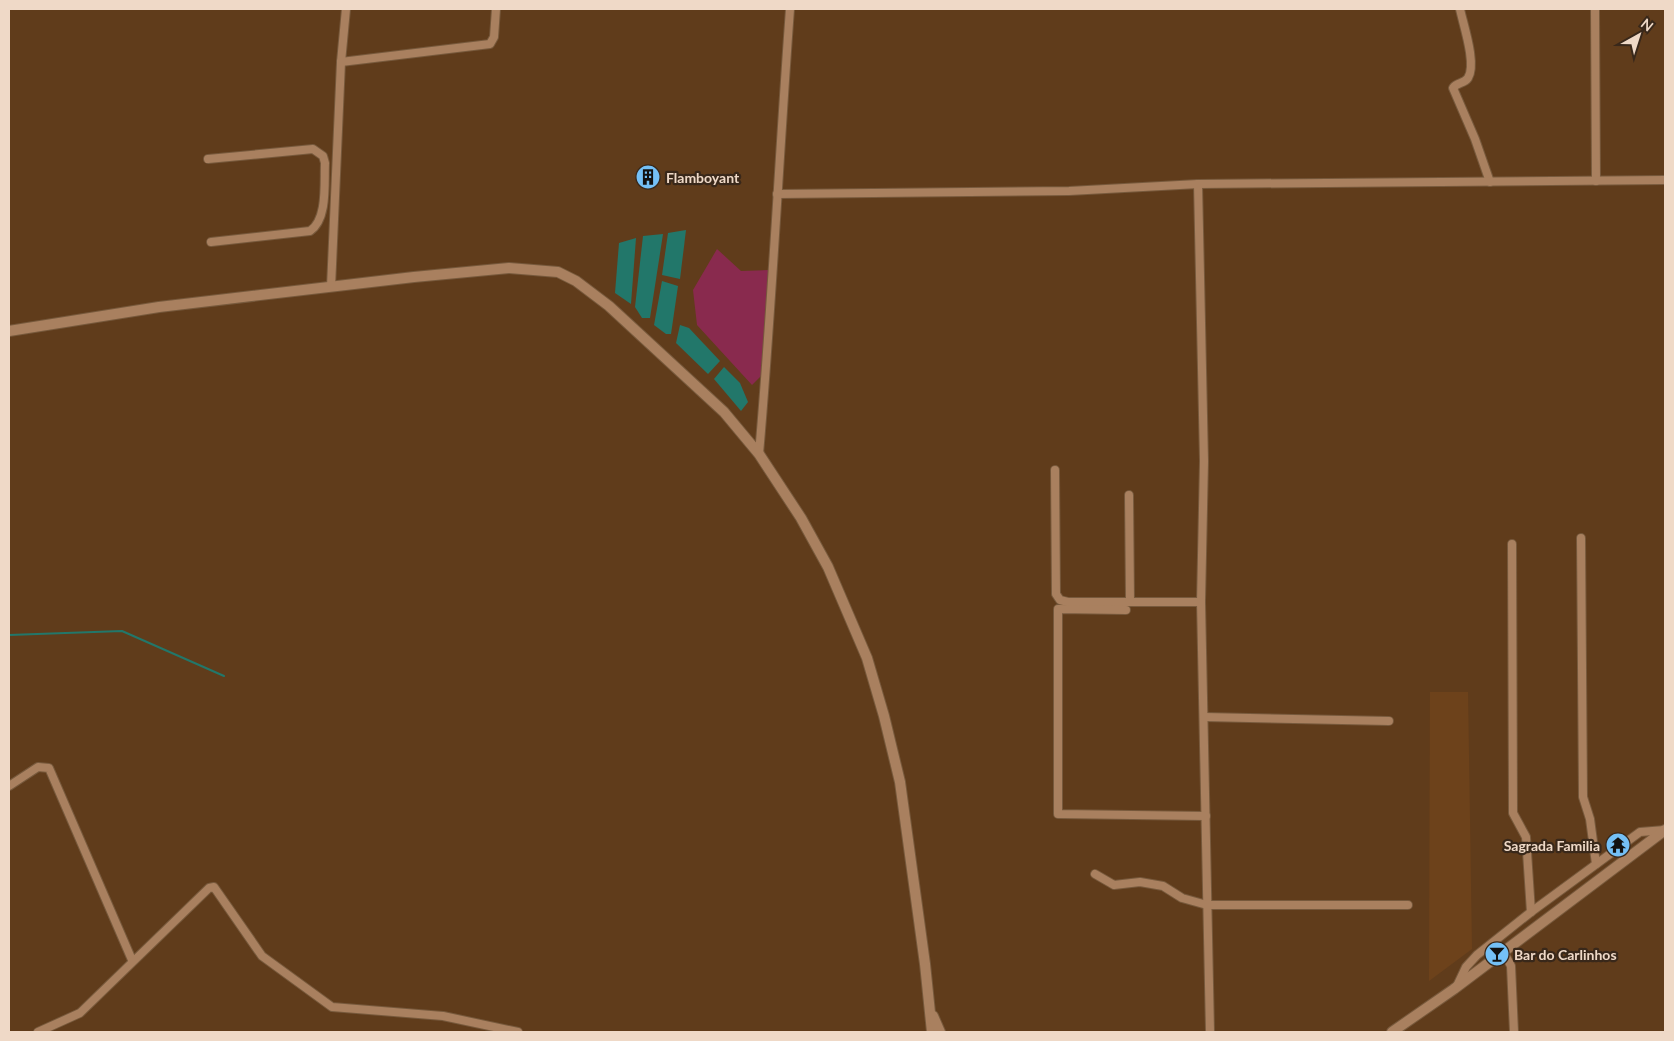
<svg xmlns="http://www.w3.org/2000/svg" width="1674" height="1041" viewBox="0 0 1674 1041" font-family="Lato,sans-serif">
  <style>
    .built { fill: #6d421b }
    .green { fill: #892a4e }
    .water { fill: #22776a }
    .lines { fill: none; stroke-linecap: round; stroke-linejoin: round }
    .stream { stroke: #22776a; stroke-width: 2 }
    .street-casing { stroke: #77593c; stroke-width: 10 }
    .secondary-casing { stroke: #77593c; stroke-width: 12 }
    .street { stroke: #a9805f; stroke-width: 8 }
    .secondary { stroke: #a9805f; stroke-width: 10 }
    .labels { text-anchor: middle; dominant-baseline: central; stroke-width: 4.5; stroke-linejoin: round; paint-order: stroke }
    .poi-label { font-size: 14px; font-weight: bold; fill: #efd9c7; stroke: #39281a; text-anchor: start }
  </style>
  <rect width="100%" height="100%" fill="#603c1b"/>
  <polygon class="built" points="1430,692 1468,692 1472,949 1429,981"/>
  <polygon class="green" points="717,249 741,271 769,270 763,374 752,385 697,325 693,290"/>
  <g class="water">
    <polygon points="686,230 680,279 662,275 668,233"/>
    <polygon points="663,234 650,318 642,318 635,307 643,236"/>
    <polygon points="636,238 631,304 615,293 619,243"/>
    <polygon points="662,281 678,286 671,334 666,334 654,325"/>
    <polygon points="680,325 689,328 720,361 708,374 676,343"/>
    <polygon points="724,367 740,383 748,402 741,411 714,379"/>
  </g>
  <g class="lines">
    <polyline class="stream" points="9,635 122,631 224,676"/>
    <defs>
      <g id="street">
        <path d="M1460 9C1463 24 1477 64 1468 78 1464 84 1457 82 1453 88L1475 139 1490 182"/>
        <polyline points="1595,9 1596,181"/>
        <polyline points="341,62 490,44 494,37 496,9"/>
        <path d="M208 159 313 149 323 156 325 163C324 183 328 219 310 231L211 242"/>
        <polyline points="1198,184 1204,461 1201,602 1210,1032"/>
        <polyline points="777,194 1069,191 1198,184 1665,180"/>
        <polyline points="331,287 341,62 346,9"/>
        <path d="M759 454C772 306 779 157 790 9"/>
        <polyline points="1055,470 1056,594 1060,600 1068,602 1201,602"/>
        <polyline points="1129,495 1130,602"/>
        <polyline points="1581,538 1583,797 1590,819 1596,864"/>
        <polyline points="1512,544 1513,813 1526,837 1531,912"/>
        <polyline points="1126,610 1058,609 1058,814 1206,816"/>
        <polyline points="1204,717 1389,721"/>
        <polyline points="9,786 38,767 49,768 132,960"/>
        <polyline points="1095,874 1114,885 1140,882 1163,886 1182,898 1207,905 1408,905"/>
        <polyline points="1503,951 1511,966 1514,1032"/>
        <polyline points="1457,986 1466,967 1477,955 1531,912 1640,832 1665,830"/>
        <polyline points="38,1032 80,1013 209,888 214,887 262,956 332,1007 443,1016 518,1032"/>
      </g>
      <g id="secondary">
        <polyline points="9,331 159,307 414,277 509,268 558,272 576,281 609,306 724,412 759,454 801,518 828,567 867,658 884,716 900,782 925,964 932,1032"/>
        <polyline points="933,1016 940,1032"/>
        <polyline points="1392,1032 1454,989 1665,830"/>
      </g>
    </defs>
    <use href="#street" class="street-casing"/>
    <use href="#secondary" class="secondary-casing"/>
    <use href="#street" class="street"/>
    <use href="#secondary" class="secondary"/>
  </g>
  <defs>
    <symbol id="building-disc" viewBox="-11 -11 22 22"><circle r="9.5" fill="#74c0f6" stroke="#39281a"/><path d="M-4-6H4V6H1V3H-1V6H-4ZM-2.5-4.3h1.7v1.8h-1.7ZM.8-4.3h1.7v1.8H.8ZM-2.5-1h1.7V.8h-1.7ZM.8-1h1.7V.8H.8Z" fill="#111"/></symbol>
    <symbol id="temple-disc" viewBox="-11 -11 22 22"><circle r="9.5" fill="#74c0f6" stroke="#39281a"/><path d="M0-6L5-2H3V0L6.5 2.5H4V6H1.5V3h-3V6H-4V2.5H-6.5L-3 0V-2H-5Z" fill="#111"/></symbol>
    <symbol id="bar-disc" viewBox="-11 -11 22 22"><circle r="9.5" fill="#74c0f6" stroke="#39281a"/><path d="M-6-5H6L.8 .8V4.5H3.5V6h-7V4.5H-.8V.8Z" fill="#111"/></symbol>
  </defs>
  <g fill-rule="evenodd">
    <use href="#building-disc" x="634" y="163" width="28" height="28"/>
    <use href="#temple-disc" x="1604" y="831" width="28" height="28"/>
    <use href="#bar-disc" x="1483" y="940" width="28" height="28"/>
  </g>
  <g class="labels">
    <g class="poi-label">
      <text x="666" y="177">Flamboyant</text>
      <text x="1600" y="845" text-anchor="end">Sagrada Familia</text>
      <text x="1514" y="954">Bar do Carlinhos</text>
    </g>
  </g>
  <rect width="1674" height="1041" fill="none" stroke="#efd9c7" stroke-width="20"/>
  <g transform="translate(1639 35) rotate(39)" stroke="#39281a" stroke-width="4" paint-order="stroke">
  <path d="M0-4L9 19L0 12L-9 19Z" fill="#efd9c7"/>
  <text y="-8" font-size="14" font-weight="bold" text-anchor="middle" fill="#efd9c7">N</text>
  </g>
</svg>
